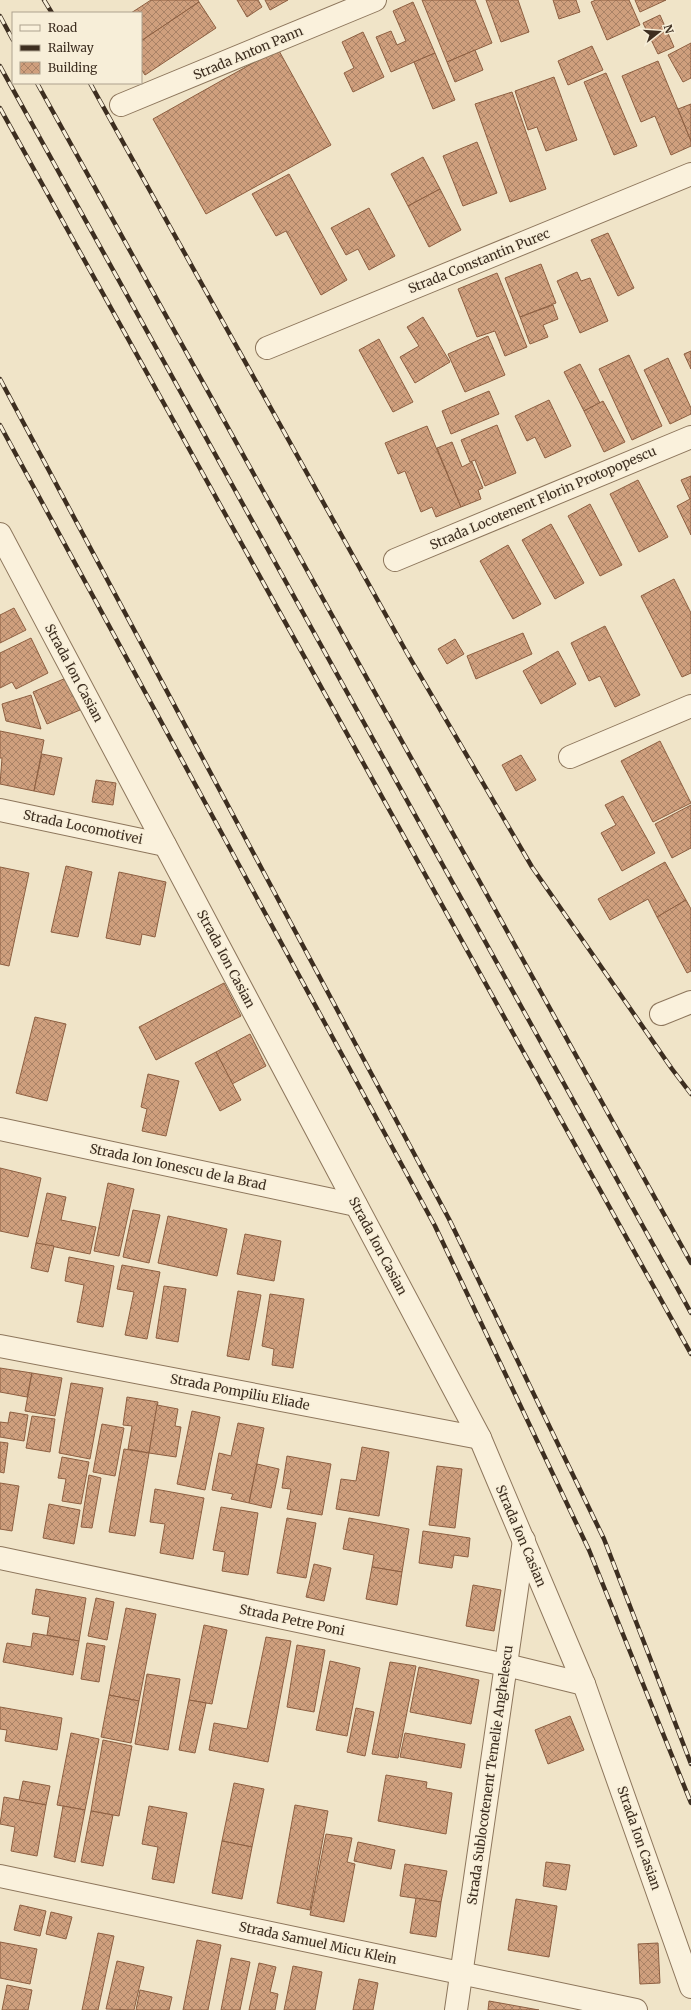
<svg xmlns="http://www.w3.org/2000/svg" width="691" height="2010" viewBox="0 0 691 2010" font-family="Merriweather,serif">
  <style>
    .building { fill: url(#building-cross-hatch); stroke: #8d5f41 }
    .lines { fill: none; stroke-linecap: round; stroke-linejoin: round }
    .street-casing { stroke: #8d765c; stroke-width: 24 }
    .street { stroke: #faf1dc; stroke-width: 22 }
    .rail-casing { stroke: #3d2e20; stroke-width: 4.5 }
    .rail { stroke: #f7eed8; stroke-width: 3; stroke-dasharray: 9; stroke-linecap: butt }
    .labels { text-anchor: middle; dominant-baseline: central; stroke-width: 3; stroke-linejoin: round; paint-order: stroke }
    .street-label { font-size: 13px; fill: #3d2e20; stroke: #f7eed8 }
  </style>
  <defs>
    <pattern id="building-cross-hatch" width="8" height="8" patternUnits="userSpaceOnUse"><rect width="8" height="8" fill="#cf9f7d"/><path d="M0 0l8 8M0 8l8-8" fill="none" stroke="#a98266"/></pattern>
  </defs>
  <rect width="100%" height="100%" fill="#f0e4c8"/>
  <g class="building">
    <polygon points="151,0 198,0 199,2 141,41 141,13 131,13"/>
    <polygon points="237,0 258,0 262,7 247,17"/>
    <polygon points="265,0 288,0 270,10"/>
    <polygon points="422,0 475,0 492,43 447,62"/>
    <polygon points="486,0 518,0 529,32 501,42"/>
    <polygon points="553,0 576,0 580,12 559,19"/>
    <polygon points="596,0 629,0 640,25 607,40 591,2"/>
    <polygon points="635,0 666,0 640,12"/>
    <polygon points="199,2 216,28 145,75 141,69 141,41"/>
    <polygon points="413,2 435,53 391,72 376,37 391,31 397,45 406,41 393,11"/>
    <polygon points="660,15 674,47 658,54 643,23"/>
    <polygon points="363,32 384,77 353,92 344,73 354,68 342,42"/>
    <polygon points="691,43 691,78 683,82 668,55"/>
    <polygon points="592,46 603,70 568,85 558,61"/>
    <polygon points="278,49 331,145 206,214 153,119"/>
    <polygon points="475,50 483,70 455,82 447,62"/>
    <polygon points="435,53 455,100 433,109 414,62"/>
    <polygon points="658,61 691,141 691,146 671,155 655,116 641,122 622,76"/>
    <polygon points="606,73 637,146 614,155 584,82"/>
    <polygon points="554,77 577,140 546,151 537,127 528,130 515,91"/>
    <polygon points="512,92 546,189 510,202 475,104"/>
    <polygon points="691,104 691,141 678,109"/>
    <polygon points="477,142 497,193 463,206 443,156"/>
    <polygon points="423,157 440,189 408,206 391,174"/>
    <polygon points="289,174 347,280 321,295 286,231 276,236 252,194"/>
    <polygon points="440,189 461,230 429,247 408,206"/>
    <polygon points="369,208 395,256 369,270 358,249 346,255 331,228"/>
    <polygon points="608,233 634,288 618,296 591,240"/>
    <polygon points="541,264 556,303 520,317 505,278"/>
    <polygon points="577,272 581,281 590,278 608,321 580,333 557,281"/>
    <polygon points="497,273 527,347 505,356 495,331 477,337 458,289"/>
    <polygon points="553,305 558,319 543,325 548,337 530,344 520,317"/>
    <polygon points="423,317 450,362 415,383 400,357 419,346 407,327"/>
    <polygon points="488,336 505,375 465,392 448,354"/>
    <polygon points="379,339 413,402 393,412 359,350"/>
    <polygon points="691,351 691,369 684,354"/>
    <polygon points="629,355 662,426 632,440 599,369"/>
    <polygon points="668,358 691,408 691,414 670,424 644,370"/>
    <polygon points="580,364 600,403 584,411 564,372"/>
    <polygon points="489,391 499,414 451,434 442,411"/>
    <polygon points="549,400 571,446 545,458 535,437 527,441 515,416"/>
    <polygon points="603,401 625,442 604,452 584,411"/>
    <polygon points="497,425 516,473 485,486 475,460 470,462 461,440"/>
    <polygon points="427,426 461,507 436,517 432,507 421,512 405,471 398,474 385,443"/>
    <polygon points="452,442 462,467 472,462 483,488 478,490 481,499 461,507 437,448"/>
    <polygon points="691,476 691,535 677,506 690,499 681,480"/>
    <polygon points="638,480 668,537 639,552 610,494"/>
    <polygon points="590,504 622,565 600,576 568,516"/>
    <polygon points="551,524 584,583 555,599 522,540"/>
    <polygon points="508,545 541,604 513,619 480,561"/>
    <polygon points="674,579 691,613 691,673 682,677 641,596"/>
    <polygon points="14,608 26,630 0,643 0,615"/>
    <polygon points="605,626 640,695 615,707 600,676 589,681 571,643"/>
    <polygon points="523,633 532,654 476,679 467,656"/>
    <polygon points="31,638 48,673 16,689 12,682 0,688 0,653"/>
    <polygon points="455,639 464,654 447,664 438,649"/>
    <polygon points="558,651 576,684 541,704 523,671"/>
    <polygon points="66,678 80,710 47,724 33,692"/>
    <polygon points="31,695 41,729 6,721 2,704"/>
    <polygon points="0,731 44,740 34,791 0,784 2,758 0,758"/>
    <polygon points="660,741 691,803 653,822 621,761"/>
    <polygon points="42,754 62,758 54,795 34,791"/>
    <polygon points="521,755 536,780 516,791 502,765"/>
    <polygon points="96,780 116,783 113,805 92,802"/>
    <polygon points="623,796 655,853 622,871 601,833 616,825 605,805"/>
    <polygon points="691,805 691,848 672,858 655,824"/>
    <polygon points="665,862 686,900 657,917 648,899 610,920 598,899"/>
    <polygon points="66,866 92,872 78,937 51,932"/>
    <polygon points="0,867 29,873 9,966 0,964"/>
    <polygon points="119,872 166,882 155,937 142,934 140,945 106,938"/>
    <polygon points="686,900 691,909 691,971 687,973 657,917"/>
    <polygon points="224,983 241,1016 156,1060 139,1027"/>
    <polygon points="35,1017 66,1024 47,1101 16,1093"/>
    <polygon points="250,1034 266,1066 232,1084 216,1052"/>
    <polygon points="216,1052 241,1100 220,1111 195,1063"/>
    <polygon points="148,1074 179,1081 166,1136 142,1131 147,1109 141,1107"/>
    <polygon points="0,1168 41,1178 28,1237 0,1231"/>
    <polygon points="108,1183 134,1189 119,1256 94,1251"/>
    <polygon points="47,1193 66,1197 61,1220 96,1227 90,1254 36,1243"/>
    <polygon points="133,1210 160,1215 149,1263 123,1257"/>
    <polygon points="168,1216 227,1229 217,1276 158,1263"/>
    <polygon points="245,1234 281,1241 274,1281 237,1274"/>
    <polygon points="36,1243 54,1246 48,1272 31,1268"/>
    <polygon points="69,1257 114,1266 103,1327 77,1322 84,1285 65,1281"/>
    <polygon points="122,1265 160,1272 147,1339 125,1335 134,1292 117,1289"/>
    <polygon points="164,1286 186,1289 178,1342 156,1338"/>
    <polygon points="238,1291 261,1295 249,1360 227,1356"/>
    <polygon points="270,1294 304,1299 293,1368 272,1365 274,1349 262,1346"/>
    <polygon points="0,1368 32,1373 27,1397 0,1392"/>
    <polygon points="32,1373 62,1378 55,1416 25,1411"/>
    <polygon points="71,1383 103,1388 90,1459 59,1453"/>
    <polygon points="127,1397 158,1402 149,1453 128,1449 132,1426 123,1425"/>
    <polygon points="157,1405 178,1409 175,1426 181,1427 176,1457 149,1453"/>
    <polygon points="192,1411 220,1417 205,1490 177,1484"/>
    <polygon points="10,1412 28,1415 24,1441 0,1437 0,1422 8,1423"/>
    <polygon points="32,1416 55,1419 50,1452 26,1448"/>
    <polygon points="238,1423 264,1428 249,1503 231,1499 233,1494 212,1490 219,1453 231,1456"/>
    <polygon points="102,1424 124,1428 115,1476 93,1472"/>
    <polygon points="0,1442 8,1443 4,1473 0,1472"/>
    <polygon points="362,1447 389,1452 379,1516 336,1509 341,1479 356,1481"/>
    <polygon points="124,1449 149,1453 135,1536 109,1532"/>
    <polygon points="287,1456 331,1464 322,1515 287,1509 291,1489 282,1488"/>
    <polygon points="62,1457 89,1462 81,1504 62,1501 66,1479 58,1478"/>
    <polygon points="257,1464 279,1469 271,1508 249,1503"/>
    <polygon points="437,1466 462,1469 455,1528 429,1525"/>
    <polygon points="89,1475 101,1478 92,1528 81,1527"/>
    <polygon points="0,1483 19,1486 12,1531 0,1529"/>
    <polygon points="155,1489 204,1498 193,1559 160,1553 165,1524 150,1522"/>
    <polygon points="49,1504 80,1510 74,1544 43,1538"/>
    <polygon points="221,1507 258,1513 248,1575 222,1571 225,1552 213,1550"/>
    <polygon points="287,1518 316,1523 306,1578 277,1573"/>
    <polygon points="349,1518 409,1529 402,1572 372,1567 374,1555 343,1549"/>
    <polygon points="423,1531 470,1538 468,1557 454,1555 452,1568 419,1563"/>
    <polygon points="314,1564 331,1568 324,1601 306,1597"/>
    <polygon points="372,1567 402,1572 397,1605 366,1599"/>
    <polygon points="473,1585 501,1590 494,1631 466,1626"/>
    <polygon points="36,1589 86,1598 79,1641 47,1635 50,1617 32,1614"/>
    <polygon points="96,1598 114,1602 107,1640 88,1636"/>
    <polygon points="126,1608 156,1614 139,1701 109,1695"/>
    <polygon points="204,1625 227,1630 212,1704 189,1700"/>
    <polygon points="33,1633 79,1641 73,1675 3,1662 7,1643 31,1647"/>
    <polygon points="266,1637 291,1641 268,1762 209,1750 214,1723 247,1729"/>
    <polygon points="87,1643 105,1646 99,1682 81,1679"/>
    <polygon points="297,1645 325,1650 314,1712 287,1707"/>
    <polygon points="330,1661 360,1668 347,1736 316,1730"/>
    <polygon points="390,1662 416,1666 398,1758 372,1754"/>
    <polygon points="419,1667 479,1680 471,1724 410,1712"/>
    <polygon points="147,1674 180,1679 168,1750 135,1744"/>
    <polygon points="109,1695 139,1701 131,1743 101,1737"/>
    <polygon points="189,1700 206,1703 195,1753 179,1750"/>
    <polygon points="0,1707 62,1718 57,1750 5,1741 7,1730 0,1729"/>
    <polygon points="356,1708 374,1712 365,1756 347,1752"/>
    <polygon points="570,1716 584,1750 548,1764 535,1730"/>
    <polygon points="71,1733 99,1739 85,1810 57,1805"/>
    <polygon points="405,1733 465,1744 461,1768 400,1757"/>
    <polygon points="103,1740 132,1746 119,1816 91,1811"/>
    <polygon points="386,1775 427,1782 426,1788 452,1793 446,1834 378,1821"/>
    <polygon points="23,1781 50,1786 46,1805 19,1800"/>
    <polygon points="234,1783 264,1789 252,1847 222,1841"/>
    <polygon points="4,1797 46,1805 37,1856 11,1851 15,1827 0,1824"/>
    <polygon points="295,1805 328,1811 310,1910 277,1903"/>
    <polygon points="63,1806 85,1810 75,1862 54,1857"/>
    <polygon points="149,1806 187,1813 174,1883 152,1879 158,1847 142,1844"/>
    <polygon points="91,1811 113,1815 103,1866 81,1862"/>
    <polygon points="326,1834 352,1838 347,1862 355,1864 344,1922 310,1915"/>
    <polygon points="222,1841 252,1847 242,1899 212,1893"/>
    <polygon points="358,1842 395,1850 391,1869 354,1861"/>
    <polygon points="546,1862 570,1865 566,1890 543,1886"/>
    <polygon points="405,1864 447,1871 441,1902 400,1896"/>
    <polygon points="416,1898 441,1902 436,1937 410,1933"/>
    <polygon points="516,1899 557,1906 549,1957 508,1950"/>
    <polygon points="20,1905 46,1911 40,1936 14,1930"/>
    <polygon points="51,1912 72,1917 66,1939 46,1934"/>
    <polygon points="98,1933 114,1936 98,2010 82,2010"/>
    <polygon points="197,1940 221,1945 208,2010 183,2010"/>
    <polygon points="0,1942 37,1949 30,1984 0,1978"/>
    <polygon points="658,1943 660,1983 640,1984 638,1944"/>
    <polygon points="231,1958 250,1962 240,2010 221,2010"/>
    <polygon points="117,1961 144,1967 134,2010 106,2009"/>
    <polygon points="259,1963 276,1967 270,1992 278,1994 275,2010 249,2010"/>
    <polygon points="293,1966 322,1972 315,2010 284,2010"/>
    <polygon points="359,1979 378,1983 373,2010 353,2010"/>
    <polygon points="7,1985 32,1990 28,2010 2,2010"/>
    <polygon points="140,1990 172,1997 169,2010 136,2010"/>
    <polygon points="489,2001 539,2010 488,2010"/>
  </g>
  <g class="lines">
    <defs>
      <g id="street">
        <polyline points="121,105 375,0"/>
        <polyline points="267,348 691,174"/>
        <polyline points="0,534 480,1438 584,1684 691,1987"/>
        <polyline points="395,560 691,437"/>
        <polyline points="570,757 691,706"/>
        <polyline points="0,810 165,845"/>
        <polyline points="661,1014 691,1002"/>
        <polyline points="0,1129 356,1205"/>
        <polyline points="0,1346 480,1438"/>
        <polyline points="0,1558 506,1665 584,1684"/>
        <polyline points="0,1876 636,2010"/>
        <polyline points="456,2010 524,1540"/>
      </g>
    </defs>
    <use href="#street" class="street-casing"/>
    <use href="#street" class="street"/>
    <defs>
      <g id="rail">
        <polyline points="44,0 52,13"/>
        <polyline points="0,16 13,40"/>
        <polyline points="0,66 691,1313"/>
        <polyline points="37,83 691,1263"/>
        <polyline points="90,83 407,653 532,867 672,1069 691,1094"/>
        <polyline points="0,108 691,1354"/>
        <polyline points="0,379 449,1219 604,1539 691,1764"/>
        <polyline points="0,425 435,1226 589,1550 691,1803"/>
      </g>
    </defs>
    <use href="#rail" class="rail-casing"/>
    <use href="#rail" class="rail"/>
  </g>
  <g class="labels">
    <g class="street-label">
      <text transform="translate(248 53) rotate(-23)">Strada Anton Pann</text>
      <text transform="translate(479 261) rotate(-22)">Strada Constantin Purec</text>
      <text transform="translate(543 498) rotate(-23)">Strada Locotenent Florin Protopopescu</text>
      <text transform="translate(74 673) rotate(62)">Strada Ion Casian</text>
      <text transform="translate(83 827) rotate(12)">Strada Locomotivei</text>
      <text transform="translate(226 959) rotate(62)">Strada Ion Casian</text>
      <text transform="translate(178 1167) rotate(12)">Strada Ion Ionescu de la Brad</text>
      <text transform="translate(378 1246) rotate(62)">Strada Ion Casian</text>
      <text transform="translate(240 1392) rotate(11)">Strada Pompiliu Eliade</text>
      <text transform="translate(521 1536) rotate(67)">Strada Ion Casian</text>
      <text transform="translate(292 1620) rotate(12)">Strada Petre Poni</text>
      <text transform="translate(490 1775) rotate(-82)">Strada Sublocotenent Temelie Anghelescu</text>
      <text transform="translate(639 1838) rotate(71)">Strada Ion Casian</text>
      <text transform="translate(318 1943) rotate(12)">Strada Samuel Micu Klein</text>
    </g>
  </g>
  <rect x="12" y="12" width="130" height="72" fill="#f7eed8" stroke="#ada18e"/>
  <rect x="20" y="25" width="20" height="6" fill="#faf1dc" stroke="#ada18e"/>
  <text x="48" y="32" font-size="12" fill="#3d2e20">Road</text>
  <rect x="20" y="45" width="20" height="6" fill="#3d2e20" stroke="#ada18e"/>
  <text x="48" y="52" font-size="12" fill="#3d2e20">Railway</text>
  <rect x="20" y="62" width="20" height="12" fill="url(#building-cross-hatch)" stroke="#ada18e"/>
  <text x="48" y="72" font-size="12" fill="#3d2e20">Building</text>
  <g transform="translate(659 32) rotate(73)" stroke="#f7eed8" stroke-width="3" paint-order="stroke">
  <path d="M0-3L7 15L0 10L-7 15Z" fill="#3d2e20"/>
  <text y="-6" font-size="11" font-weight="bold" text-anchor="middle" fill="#3d2e20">N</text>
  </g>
</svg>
